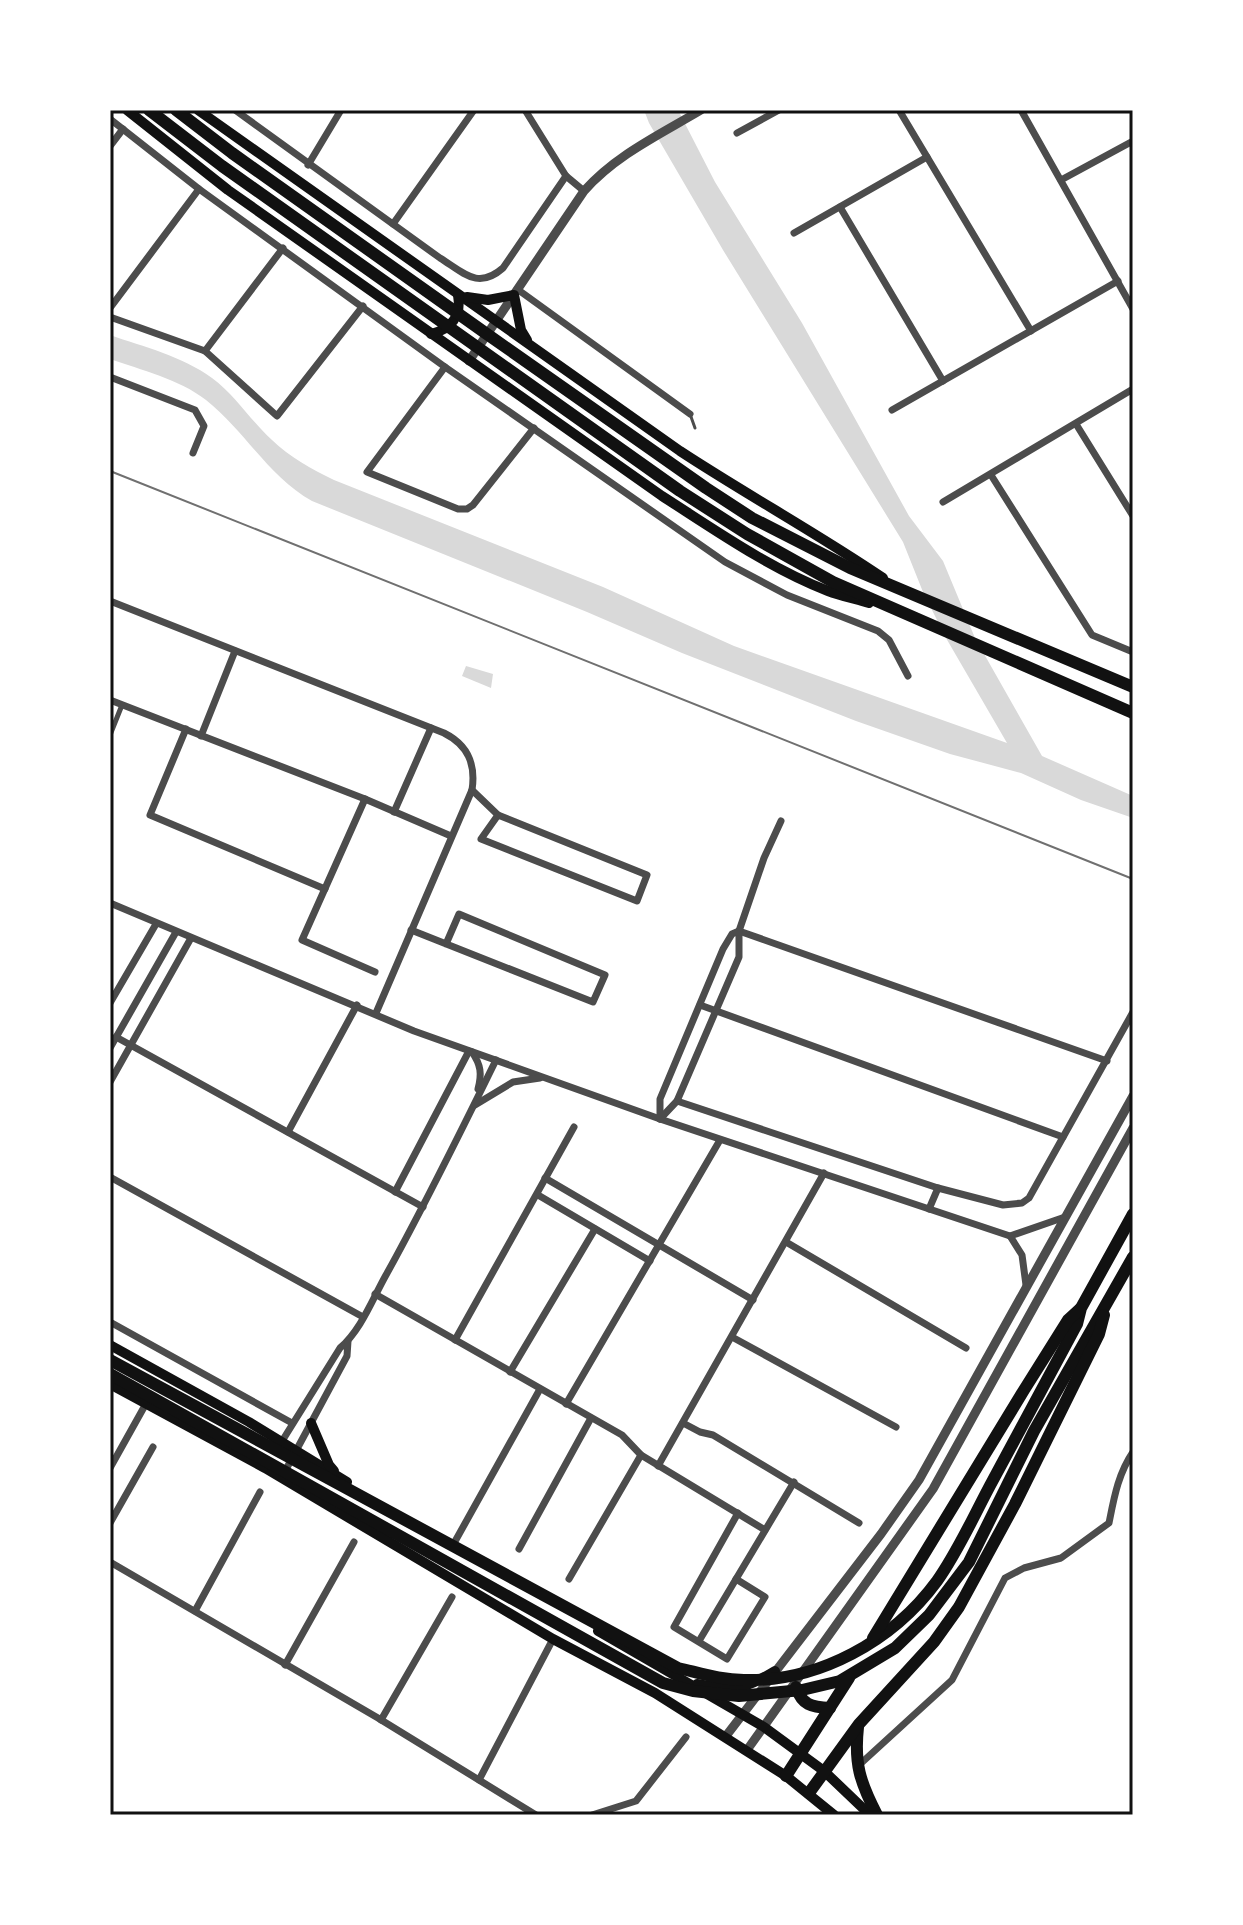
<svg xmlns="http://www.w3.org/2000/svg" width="1243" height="1925" viewBox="0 0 1243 1925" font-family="Overpass,sans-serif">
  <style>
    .water { fill: #d9d9d9 }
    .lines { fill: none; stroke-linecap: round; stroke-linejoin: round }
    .service { stroke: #4c4c4c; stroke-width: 3 }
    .pedestrian { stroke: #4c4c4c; stroke-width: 5 }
    .minor { stroke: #4c4c4c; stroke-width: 7 }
    .tertiary { stroke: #4c4c4c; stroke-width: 9 }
    .secondary { stroke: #111; stroke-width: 10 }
    .motorway { stroke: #111; stroke-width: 12 }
    .tram { stroke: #707070; stroke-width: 2 }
    .neatline { fill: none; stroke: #111; stroke-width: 3 }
  </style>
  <rect width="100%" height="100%" fill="#fff"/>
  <g class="water">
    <path d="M644 110H678L715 182 802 323 909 516 943 561 975 638 1042 756 1133 796V818L1081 800 1021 773 950 754 856 721 682 653 587 612 312 501C269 477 244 430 206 400 179 379 141 370 110 359V335C144 347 182 356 212 378 236 396 250 420 272 440 290 457 311 469 334 480L603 587 734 646 1007 743 946 638 923 592 903 542 723 250 649 123Z"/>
    <polygon points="466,666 493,674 491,688 462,676"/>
  </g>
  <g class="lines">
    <polyline class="service" points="690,414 695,428"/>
    <polyline class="pedestrian" points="110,735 122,705"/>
    <g class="minor">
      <path d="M235 110 440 258C464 273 478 290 503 268L566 176"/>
      <polyline points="525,110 566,176 584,191"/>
      <polyline points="899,110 1031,331"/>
      <polyline points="1021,110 1133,309"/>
      <polyline points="110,119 199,189 445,367 725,562 787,595 878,631 889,640 908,676"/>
      <polyline points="737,133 779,110"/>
      <polyline points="110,146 123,129"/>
      <polyline points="308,165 341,110"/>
      <polyline points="1061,180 1133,141"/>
      <polyline points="840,207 943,381"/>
      <polyline points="393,224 474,110"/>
      <polyline points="794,233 927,157"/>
      <polyline points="517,289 690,414"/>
      <polyline points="110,308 199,189"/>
      <polyline points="110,317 205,351 277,416 363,306"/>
      <polyline points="205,351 283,248"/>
      <polyline points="445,367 367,472 458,509 467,509 473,505 534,428"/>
      <polyline points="110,377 195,410 204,426 193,453"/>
      <polyline points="892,410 1118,281"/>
      <polyline points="1076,424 1133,516"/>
      <polyline points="991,475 1092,635 1133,652"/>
      <polyline points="943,502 1133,389"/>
      <path d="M110 601 444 733C468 745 476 764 472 790L376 1013"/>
      <polyline points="110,700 365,799 451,836"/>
      <polyline points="186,729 150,815 325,889"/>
      <polyline points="201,736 235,651"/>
      <polyline points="472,790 498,815"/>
      <polyline points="365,799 302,940 375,972"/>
      <polyline points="394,812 431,728"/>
      <polygon points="498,815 647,875 637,901 481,839"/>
      <polyline points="110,903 414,1031 660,1119 1010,1236 1022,1255 1026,1285"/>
      <polyline points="411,930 593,1002 605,975 459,914 446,944"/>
      <polyline points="739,931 1107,1061"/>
      <polyline points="110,1003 156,924"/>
      <polyline points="700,1005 1063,1137"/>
      <polyline points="116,1037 423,1207"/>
      <polyline points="110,1048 176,932"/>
      <path d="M472 1052C481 1065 482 1074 478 1089"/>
      <polyline points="110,1082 191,938"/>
      <polyline points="677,1101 938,1188 1003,1205 1022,1203 1029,1198 1133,1012"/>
      <polyline points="475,1105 513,1082 540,1078"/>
      <polyline points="660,1119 677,1101 739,957 739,931 764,858 781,821"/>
      <polyline points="660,1119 660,1099 723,949 732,934 739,931"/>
      <polyline points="288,1132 357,1005"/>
      <polyline points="110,1177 363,1317"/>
      <polyline points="545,1178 753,1300"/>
      <polyline points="395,1192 469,1051"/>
      <polyline points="538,1195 650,1261"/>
      <polyline points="929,1209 938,1188"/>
      <polyline points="1010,1236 1065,1217"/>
      <polyline points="786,1242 966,1348"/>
      <polyline points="375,1294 622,1435 641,1455 765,1530"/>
      <polyline points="110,1322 292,1423"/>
      <polyline points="732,1337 896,1427"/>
      <polyline points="455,1340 574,1127"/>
      <polyline points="510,1372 595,1229"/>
      <polyline points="566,1404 720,1140"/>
      <polyline points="683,1423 700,1432 713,1435 859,1523"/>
      <path d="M279 1446 340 1348C361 1330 372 1300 386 1275 425 1205 460 1133 496 1060"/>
      <polyline points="658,1466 824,1173"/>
      <polyline points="110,1468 148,1400"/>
      <polyline points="283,1475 347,1356 348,1341"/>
      <polyline points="110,1523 153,1447"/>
      <polyline points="453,1545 540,1389"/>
      <polyline points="519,1549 591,1418"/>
      <polyline points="110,1562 378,1718 536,1815"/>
      <polyline points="569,1579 641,1455"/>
      <polyline points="736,1579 765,1597 727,1659 674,1627 738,1513"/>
      <polyline points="195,1611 260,1492"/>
      <polyline points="699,1641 794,1482"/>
      <polyline points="285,1665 354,1542"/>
      <polyline points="381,1720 452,1597"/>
      <path d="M858 1766 952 1680 1005 1578 1024 1568 1061 1558 1109 1523C1114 1498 1118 1474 1133 1452"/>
      <polyline points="479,1780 553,1639"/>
      <polyline points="592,1815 636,1801 686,1737"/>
    </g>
    <g class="tertiary">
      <path d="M469 361 584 191C616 155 659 135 701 110"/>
      <polyline points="726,1736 881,1534 919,1480 1133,1096"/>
      <polyline points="747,1750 933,1489 1133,1128"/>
    </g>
    <g class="secondary">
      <path d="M127 110 228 190 662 496C715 530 769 568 828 591 841 596 856 599 869 603"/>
      <path d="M198 110 680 451C747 495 817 533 883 578"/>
      <polyline points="467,297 488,300 514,295 521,330 527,340"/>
      <path d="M431 334C451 329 462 316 458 295"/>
      <polyline points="110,1345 249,1422 347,1482"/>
      <polyline points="110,1384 265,1468 553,1639 655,1693 786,1776 834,1815"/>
      <polyline points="311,1423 329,1465 334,1471"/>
      <polyline points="598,1631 764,1727 824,1771 870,1815"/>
      <path d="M697 1684C734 1690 742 1691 775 1671"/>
    </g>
    <g class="motorway">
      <polyline points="149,110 222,166 680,491 747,534 833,582 1133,713"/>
      <polyline points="176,110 232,153 484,332 706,488 752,518 850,568 1133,687"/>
      <path d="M110 1360 678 1668C700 1673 721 1680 744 1680 819 1682 893 1641 937 1581 959 1550 975 1513 993 1480 1021 1428 1049 1376 1077 1324L1081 1308 1133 1214"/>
      <polyline points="110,1374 663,1683 693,1691 739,1696 802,1690 840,1681 895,1648 929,1615 969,1562 1034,1431 1133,1257"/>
      <polyline points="873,1638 1024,1390 1068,1320 1080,1309"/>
      <path d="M796 1687C802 1705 811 1707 830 1708"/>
      <path d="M858 1727C854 1764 860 1782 877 1815"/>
      <polyline points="786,1776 849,1678"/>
      <polyline points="809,1793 859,1724 934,1642 959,1607 1015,1504 1099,1334 1104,1315"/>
    </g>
    <polyline class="tram" points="110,471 1133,879"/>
  </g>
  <rect width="1243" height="1925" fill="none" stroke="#ffffff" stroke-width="224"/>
  <rect x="112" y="112" width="1019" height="1701" class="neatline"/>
</svg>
